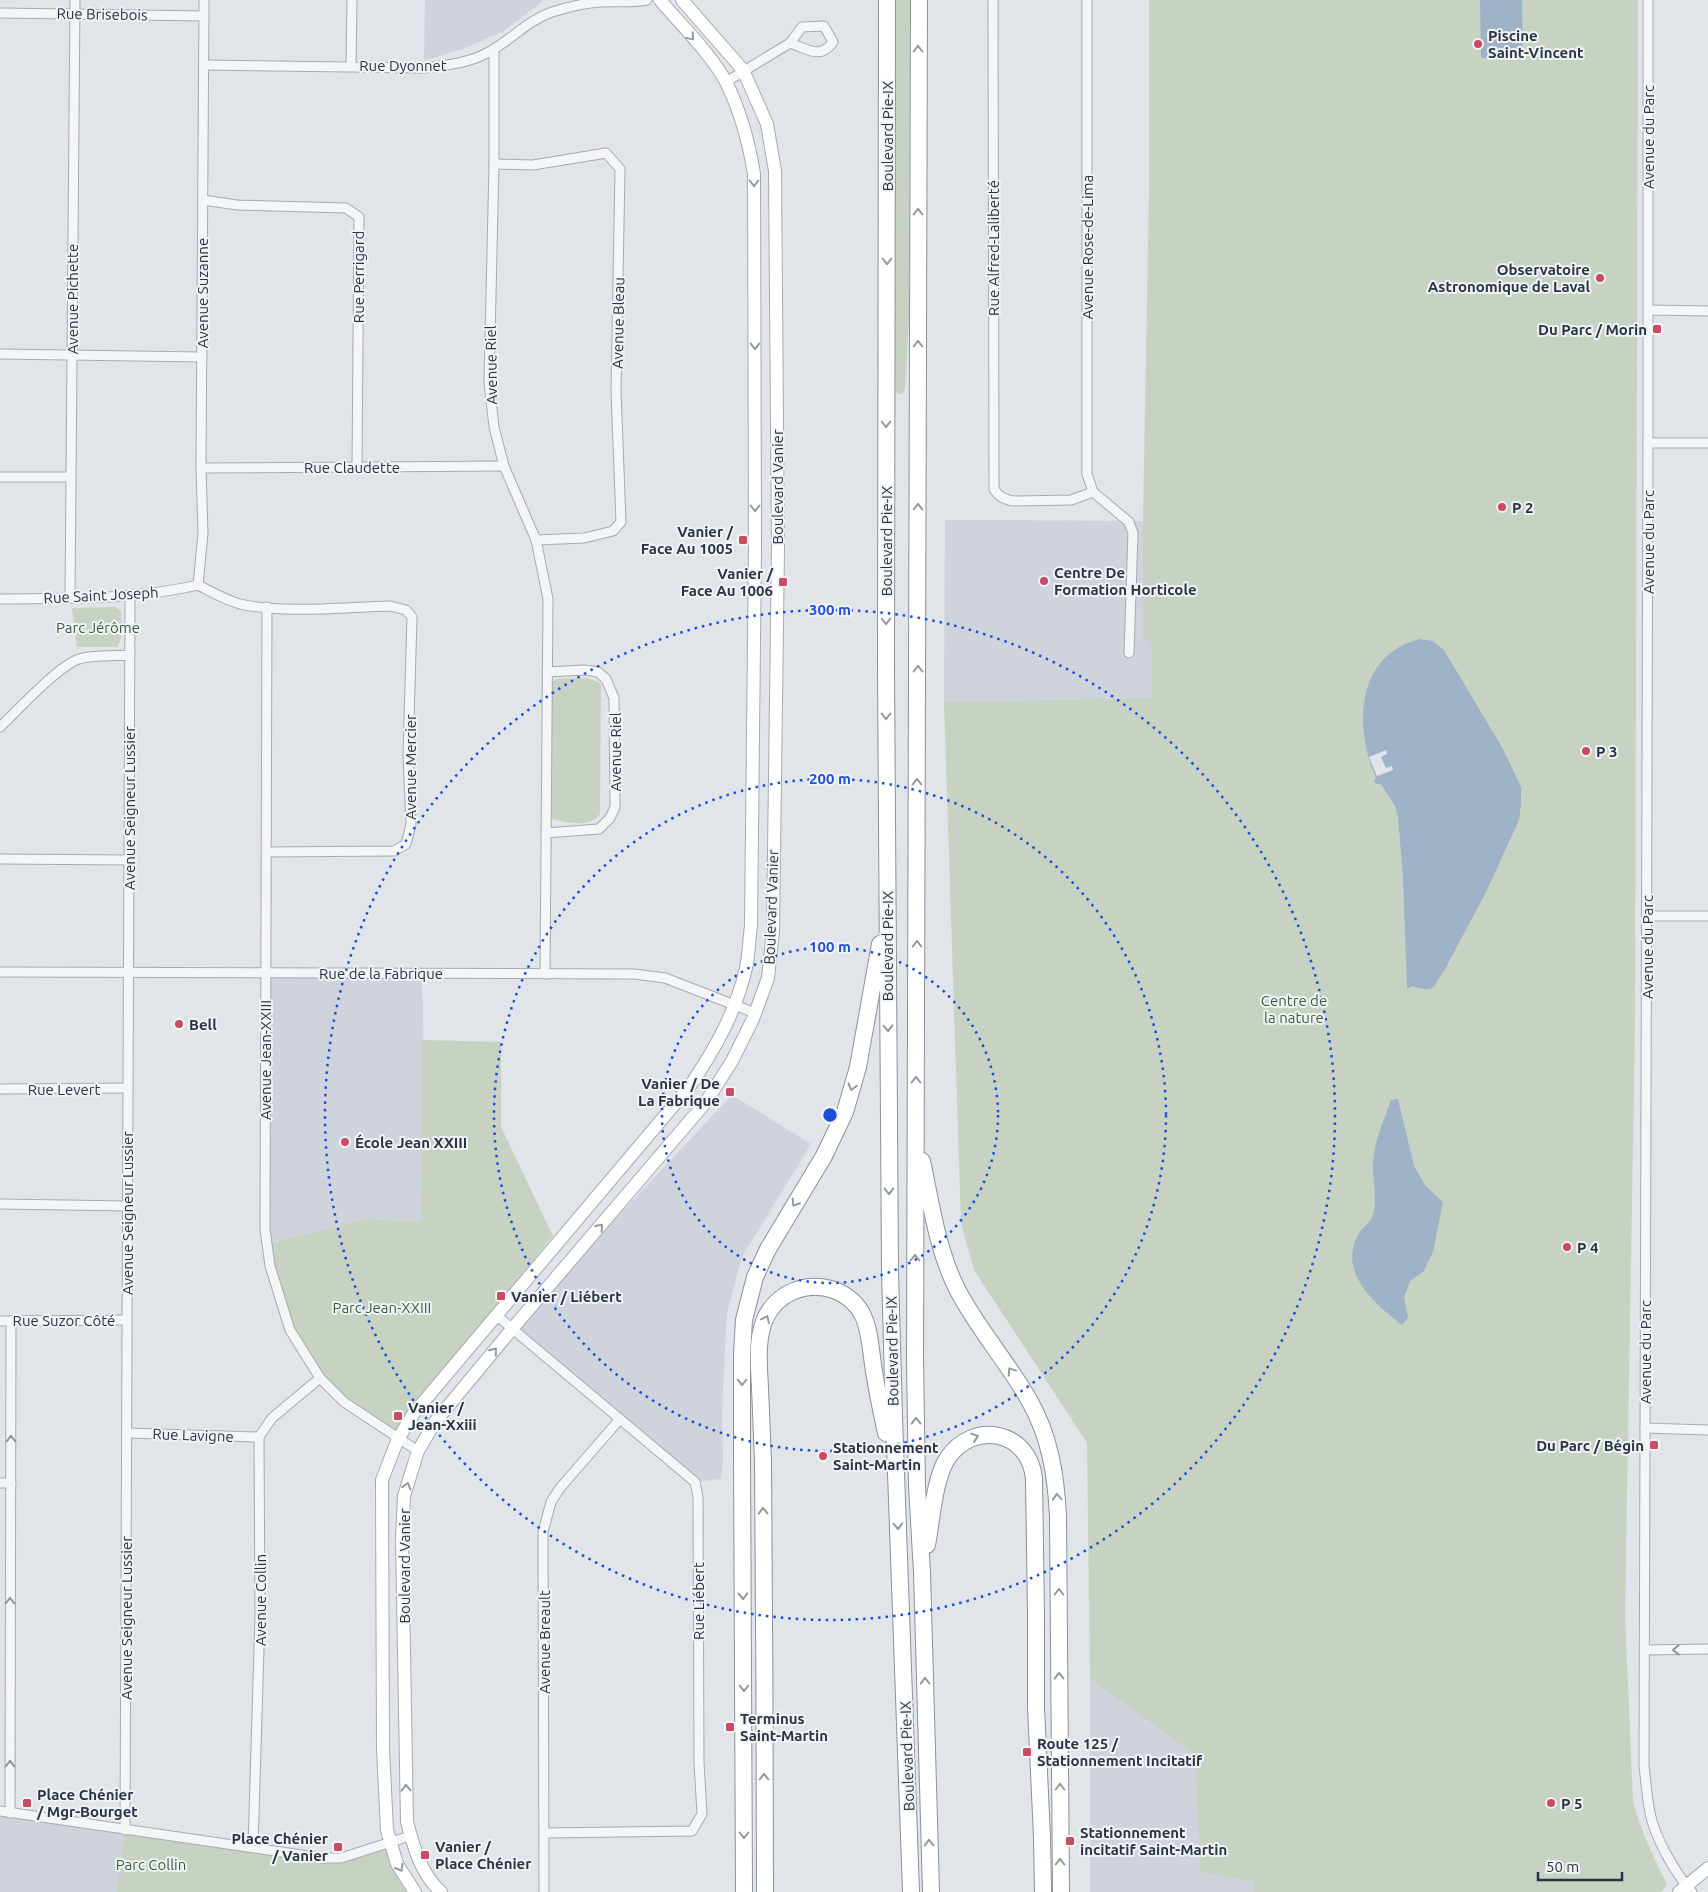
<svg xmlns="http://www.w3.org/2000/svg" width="1708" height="1892" viewBox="0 0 1708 1892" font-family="Ubuntu,sans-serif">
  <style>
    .built { fill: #cfd3db }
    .green { fill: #c7d2c2 }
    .water { fill: #9eb3c7 }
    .pier { fill: #e1e4e9 }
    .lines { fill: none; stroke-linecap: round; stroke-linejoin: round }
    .street-casing { stroke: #a6abb3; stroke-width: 11 }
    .secondary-casing { stroke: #a6abb3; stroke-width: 14 }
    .highway-casing { stroke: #89929f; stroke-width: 18 }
    .street { stroke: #f3f5f7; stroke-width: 9 }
    .secondary { stroke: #fff; stroke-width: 12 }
    .highway { stroke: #fff; stroke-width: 16 }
    .oneway { stroke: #9499a0 }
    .oneway2 { stroke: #8e949c }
    .ring { fill: none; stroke: #1d4ed8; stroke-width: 2.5; stroke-dasharray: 2.5 5 }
    .poi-dot { fill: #c84c62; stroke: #f0f3f6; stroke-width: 2 }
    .labels { text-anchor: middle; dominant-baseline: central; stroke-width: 4; stroke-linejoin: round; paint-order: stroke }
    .street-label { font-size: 15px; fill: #2a3340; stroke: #f0f3f6 }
    .poi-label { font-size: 15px; font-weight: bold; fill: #2a3340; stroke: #f0f3f6; text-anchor: start }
    .park-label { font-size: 15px; fill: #3f5b38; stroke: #f0f3f6 }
    .centre { fill: #1d4ed8; stroke: #f0f3f6; stroke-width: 2.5 }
    .ring-label { font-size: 15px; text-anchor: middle; font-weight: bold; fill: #1d4ed8; stroke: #f0f3f6; stroke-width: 4; stroke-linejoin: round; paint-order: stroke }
  </style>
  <rect width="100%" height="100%" fill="#e1e4e9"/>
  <g class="built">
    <polygon points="425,0 544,0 504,31 465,48 424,61"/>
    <polygon points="945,520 1143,521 1143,640 1151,640 1152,698 944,702"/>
    <polygon points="267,973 421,976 423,1004 421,1222 368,1219 270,1243"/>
    <polygon points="732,1095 811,1144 742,1257 727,1312 722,1409 723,1458 721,1479 695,1482 512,1329"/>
    <polygon points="1090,1679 1195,1755 1200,1872 1254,1882 1254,1892 1090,1892"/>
    <polygon points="0,1812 125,1830 116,1892 0,1892"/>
  </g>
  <g class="green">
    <polygon points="895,0 910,0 909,321 905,390 902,394 897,393 894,388"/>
    <path d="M1149 0H1638L1635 1024 1625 1617 1633 1801C1640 1830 1654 1858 1667 1885L1661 1892H1254V1882L1200 1872 1195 1755 1090 1679 1087 1443 974 1270 961 1223 944 702 1152 698 1151 641 1143 640V521L1149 191Z"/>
    <path d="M115 607 121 611C121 622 124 639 117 647H77L72 608Z"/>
    <path d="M557 679C570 679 589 675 601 684L600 814C589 828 568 823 553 819L549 812 551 682Z"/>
    <polygon points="422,1040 501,1042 501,1127 553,1236 394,1434 350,1405 321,1376 291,1329 270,1267 270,1243 368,1219 421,1222"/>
    <polygon points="125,1830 335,1861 387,1842 416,1892 116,1892"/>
  </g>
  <g class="water">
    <polygon points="1480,0 1522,0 1523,58 1481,58"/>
    <path d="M1420 639 1433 641 1444 650 1503 749 1521 787V804L1519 820 1486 892 1445 969 1434 986 1430 989H1422L1412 986 1410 988H1407L1403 877 1398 817 1395 806 1381 784H1376L1374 781 1376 778C1354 728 1355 655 1420 639Z"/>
    <path d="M1398 1099 1414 1166 1425 1185 1443 1202 1433 1252 1423 1272 1410 1281 1404 1297 1408 1318 1402 1325C1376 1305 1339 1274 1357 1237 1365 1221 1372 1227 1375 1205 1376 1191 1372 1177 1373 1163 1374 1141 1384 1120 1391 1100Z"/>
  </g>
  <polygon class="pier" points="1386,750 1387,754 1381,757 1386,768 1392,766 1393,770 1377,776 1369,757"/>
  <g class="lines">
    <defs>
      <g id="street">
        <path d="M993 0 994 489C999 497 1004 499 1013 501L1071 500 1093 492"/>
        <polyline points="1087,0 1087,474 1093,492"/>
        <path d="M1648 0V433L1644 1766C1646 1782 1647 1798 1650 1813 1655 1838 1675 1873 1692 1892"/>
        <polyline points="0,13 204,16"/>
        <polyline points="494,49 494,164 489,383 494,427 504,466 536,540 548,599 545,974"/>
        <path d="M204 65 424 68C449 65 472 63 494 49 514 37 529 20 552 12 568 7 584 3 601 2 617 1 632 3 647 0"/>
        <polyline points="351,66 352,0"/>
        <path d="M726 82 790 43 802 27 824 26 833 42C820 60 808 49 790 43"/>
        <polyline points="494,164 533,165 606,153 620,169 616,391 621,522 613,531 584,538 536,540"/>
        <polyline points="203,200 237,205 346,208 359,217 357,467"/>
        <polyline points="1649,310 1708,311"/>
        <polyline points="0,354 202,357"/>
        <polyline points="1648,443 1708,443"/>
        <polyline points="201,468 504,466"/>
        <polyline points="0,477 71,477"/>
        <polyline points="1093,492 1129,522 1133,533 1129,653"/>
        <polyline points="198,585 203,533 201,468 204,0"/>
        <polyline points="70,598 75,0"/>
        <path d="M0 599C67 598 133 600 198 585 212 592 225 600 240 604 284 614 345 607 390 606L406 610 412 617 408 755 411 824 406 844 394 851 267 852"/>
        <polyline points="267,607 265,1229 270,1266 290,1330 320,1378 344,1402 418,1451"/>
        <path d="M0 727C17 711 58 666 79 659 92 655 116 656 130 655"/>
        <polyline points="546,833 599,829 610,818 615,807 614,698 606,679 598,672 585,670 547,672"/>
        <polyline points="0,859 129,860"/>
        <polyline points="1647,916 1708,916"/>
        <polyline points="0,972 634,974 665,978 755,1013"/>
        <polyline points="0,1089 128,1088"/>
        <polyline points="0,1204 128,1206"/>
        <polyline points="496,1315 695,1482 698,1497 699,1762 702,1814 692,1831 545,1833"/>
        <polyline points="0,1321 127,1320"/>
        <polyline points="1645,1428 1708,1430"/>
        <polyline points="127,1433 259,1437"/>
        <polyline points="0,1483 11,1483"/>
        <polyline points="1645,1650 1708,1649"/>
        <polyline points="0,1811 323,1858 341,1858 410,1836"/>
        <polyline points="10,1813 11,1321"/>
        <polyline points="125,1830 130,596"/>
        <polyline points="253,1848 260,1615 259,1437 272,1418 320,1378"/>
        <polyline points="544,1892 543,1532 551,1502 560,1488 620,1419"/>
      </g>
      <g id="secondary">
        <path d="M415 1892 397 1864 387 1830 383 1749 382 1480 398 1439 414 1413 690 1086C715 1049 736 1012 746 968 749 955 749 940 751 926L755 546 754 174C749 143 740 110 726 82 712 55 680 24 660 0"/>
        <path d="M441 1892C421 1874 414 1848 407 1822L402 1539 404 1496 418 1451 435 1422 512 1329 706 1102 732 1061 753 1019 768 978 773 931 778 547 775 171 767 124 743 70 682 0"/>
        <polyline points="1679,1892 1708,1868"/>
      </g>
      <g id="highway">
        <polyline points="887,0 886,668 890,1271 894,1417 911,1892"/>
        <polyline points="919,0 915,1359 917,1487 922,1572 931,1892"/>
        <path d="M922 1161C931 1203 937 1249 957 1289 977 1328 1007 1361 1029 1400 1050 1436 1056 1476 1058 1516L1061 1892"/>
        <path d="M927 1545C932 1519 934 1480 947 1459 973 1419 1030 1431 1034 1479L1036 1612V1707L1042 1837 1043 1892"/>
        <polyline points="744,1892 742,1453 742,1354 744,1320 755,1277 768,1249 824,1156 845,1112 858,1067 880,944"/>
        <path d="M765 1892C764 1748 765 1605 763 1461 762 1437 761 1412 760 1388 759 1366 756 1340 765 1319 777 1292 807 1281 834 1290 874 1305 868 1343 875 1377 878 1396 882 1414 886 1433"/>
      </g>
    </defs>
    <use href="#street" class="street-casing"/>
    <use href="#secondary" class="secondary-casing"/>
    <use href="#highway" class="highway-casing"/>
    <use href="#street" class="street"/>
    <use href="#secondary" class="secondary"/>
    <use href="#highway" class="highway"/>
  </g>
  <defs><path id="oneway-chevron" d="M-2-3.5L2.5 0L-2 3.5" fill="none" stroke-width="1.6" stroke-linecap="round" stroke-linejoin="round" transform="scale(1.25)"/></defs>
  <g class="oneway">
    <use href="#oneway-chevron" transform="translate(691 37) rotate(50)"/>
    <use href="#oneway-chevron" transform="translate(918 49) rotate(-90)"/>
    <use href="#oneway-chevron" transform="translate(754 183) rotate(90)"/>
    <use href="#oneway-chevron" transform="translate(918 212) rotate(-90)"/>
    <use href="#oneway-chevron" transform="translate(887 261) rotate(90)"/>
    <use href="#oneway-chevron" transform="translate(918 344) rotate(-90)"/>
    <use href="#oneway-chevron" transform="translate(755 346) rotate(90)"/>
    <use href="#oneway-chevron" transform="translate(886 424) rotate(90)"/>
    <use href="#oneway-chevron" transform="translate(918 507) rotate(-90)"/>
    <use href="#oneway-chevron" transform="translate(755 508) rotate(90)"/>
    <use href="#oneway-chevron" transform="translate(886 621) rotate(90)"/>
    <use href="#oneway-chevron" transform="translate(918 669) rotate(-90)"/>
    <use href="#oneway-chevron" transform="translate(886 716) rotate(90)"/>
    <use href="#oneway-chevron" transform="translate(917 782) rotate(-90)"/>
    <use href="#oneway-chevron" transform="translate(917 944) rotate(-90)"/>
    <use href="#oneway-chevron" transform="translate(888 1028) rotate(89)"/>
    <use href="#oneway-chevron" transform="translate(916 1080) rotate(-90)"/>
    <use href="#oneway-chevron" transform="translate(852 1087) rotate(106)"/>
    <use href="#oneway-chevron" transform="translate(889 1191) rotate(89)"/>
    <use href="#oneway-chevron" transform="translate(795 1203) rotate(122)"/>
    <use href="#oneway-chevron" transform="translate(600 1227) rotate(-49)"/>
    <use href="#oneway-chevron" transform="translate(915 1258) rotate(-90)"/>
    <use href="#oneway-chevron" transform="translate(766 1319) rotate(-65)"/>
    <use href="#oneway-chevron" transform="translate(494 1351) rotate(-51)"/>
    <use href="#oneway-chevron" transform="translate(1011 1371) rotate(-124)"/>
    <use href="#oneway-chevron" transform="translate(742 1382) rotate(90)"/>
    <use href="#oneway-chevron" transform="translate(916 1421) rotate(-91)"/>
    <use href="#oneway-chevron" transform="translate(975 1437) rotate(-19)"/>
    <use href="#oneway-chevron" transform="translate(407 1486) rotate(-73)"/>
    <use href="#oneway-chevron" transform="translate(1057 1497) rotate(-94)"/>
    <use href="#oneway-chevron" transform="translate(763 1511) rotate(-91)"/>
    <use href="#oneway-chevron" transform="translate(898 1526) rotate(88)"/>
    <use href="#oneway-chevron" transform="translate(1059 1592) rotate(-90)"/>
    <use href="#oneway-chevron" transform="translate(743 1596) rotate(89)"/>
    <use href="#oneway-chevron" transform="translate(1059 1676) rotate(-91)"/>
    <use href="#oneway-chevron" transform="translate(925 1681) rotate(-92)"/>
    <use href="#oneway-chevron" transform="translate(744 1688) rotate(90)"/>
    <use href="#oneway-chevron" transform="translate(764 1777) rotate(-90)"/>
    <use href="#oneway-chevron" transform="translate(1060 1787) rotate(-90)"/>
    <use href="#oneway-chevron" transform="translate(406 1788) rotate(-91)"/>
    <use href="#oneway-chevron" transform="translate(744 1835) rotate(90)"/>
    <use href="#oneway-chevron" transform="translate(929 1843) rotate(-92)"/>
    <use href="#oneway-chevron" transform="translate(1060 1862) rotate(-90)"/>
    <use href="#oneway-chevron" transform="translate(400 1868) rotate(60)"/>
  </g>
  <g class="oneway2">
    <use href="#oneway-chevron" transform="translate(11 1439) rotate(-90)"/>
    <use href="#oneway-chevron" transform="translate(10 1601) rotate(-90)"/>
    <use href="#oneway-chevron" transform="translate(1676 1650) rotate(179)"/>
    <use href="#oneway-chevron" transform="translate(10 1764) rotate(-90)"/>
  </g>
  <g class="ring">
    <circle cx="830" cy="1115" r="168"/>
    <circle cx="830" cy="1115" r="336"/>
    <circle cx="830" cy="1115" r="505"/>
  </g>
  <g class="poi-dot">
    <circle cx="1478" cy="44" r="5"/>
    <circle cx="1600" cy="278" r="5"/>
    <rect x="1652" y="324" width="10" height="10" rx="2.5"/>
    <circle cx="1502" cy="507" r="5"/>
    <rect x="738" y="535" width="10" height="10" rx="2.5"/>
    <circle cx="1044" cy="581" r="5"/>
    <rect x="778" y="577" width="10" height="10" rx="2.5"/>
    <circle cx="1586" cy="751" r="5"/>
    <circle cx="179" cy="1024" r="5"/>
    <rect x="725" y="1087" width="10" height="10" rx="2.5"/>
    <circle cx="345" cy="1142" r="5"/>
    <circle cx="1567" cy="1247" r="5"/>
    <rect x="496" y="1291" width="10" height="10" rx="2.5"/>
    <rect x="393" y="1411" width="10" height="10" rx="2.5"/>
    <rect x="1649" y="1440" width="10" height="10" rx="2.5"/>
    <circle cx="823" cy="1456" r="5"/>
    <rect x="725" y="1722" width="10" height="10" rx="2.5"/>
    <rect x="1022" y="1747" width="10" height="10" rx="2.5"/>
    <rect x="22" y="1798" width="10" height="10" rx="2.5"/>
    <circle cx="1551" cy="1803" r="5"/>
    <rect x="1065" y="1836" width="10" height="10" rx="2.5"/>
    <rect x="333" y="1842" width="10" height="10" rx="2.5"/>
    <rect x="420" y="1850" width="10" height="10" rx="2.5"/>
  </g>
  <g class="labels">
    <g class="street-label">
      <text transform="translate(102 14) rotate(1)">Rue Brisebois</text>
      <text x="403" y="65">Rue Dyonnet</text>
      <text transform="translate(887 136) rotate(-90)">Boulevard Pie-IX</text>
      <text transform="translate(1648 137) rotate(-90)">Avenue du Parc</text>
      <text transform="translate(1087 247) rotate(-90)">Avenue Rose-de-Lima</text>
      <text transform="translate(993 248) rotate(-90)">Rue Alfred-Laliberté</text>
      <text transform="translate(358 277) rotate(-90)">Rue Perrigard</text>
      <text transform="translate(202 293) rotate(-90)">Avenue Suzanne</text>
      <text transform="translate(72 299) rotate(-90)">Avenue Pichette</text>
      <text transform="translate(618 323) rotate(-89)">Avenue Bleau</text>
      <text transform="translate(491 365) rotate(-91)">Avenue Riel</text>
      <text x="352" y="467">Rue Claudette</text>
      <text transform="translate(777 487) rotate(-90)">Boulevard Vanier</text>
      <text transform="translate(886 541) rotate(-90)">Boulevard Pie-IX</text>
      <text transform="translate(1648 542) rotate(-90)">Avenue du Parc</text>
      <text transform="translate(101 595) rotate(-3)">Rue Saint Joseph</text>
      <text transform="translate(615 752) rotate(-90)">Avenue Riel</text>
      <text transform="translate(410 767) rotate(-90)">Avenue Mercier</text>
      <text transform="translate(129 808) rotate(-90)">Avenue Seigneur Lussier</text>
      <text transform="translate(771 907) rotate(-88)">Boulevard Vanier</text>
      <text transform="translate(887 946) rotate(-90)">Boulevard Pie-IX</text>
      <text transform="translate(1647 947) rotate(-90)">Avenue du Parc</text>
      <text x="381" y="973">Rue de la Fabrique</text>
      <text transform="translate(265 1060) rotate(-90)">Avenue Jean-XXIII</text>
      <text x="64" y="1089">Rue Levert</text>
      <text transform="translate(127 1213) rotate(-90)">Avenue Seigneur Lussier</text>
      <text x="64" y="1320">Rue Suzor Côté</text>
      <text transform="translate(892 1351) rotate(-91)">Boulevard Pie-IX</text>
      <text transform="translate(1645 1352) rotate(-90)">Avenue du Parc</text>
      <text transform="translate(193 1435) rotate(2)">Rue Lavigne</text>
      <text transform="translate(404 1566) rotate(-90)">Boulevard Vanier</text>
      <text transform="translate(260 1600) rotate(-90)">Avenue Collin</text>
      <text transform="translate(698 1601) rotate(-90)">Rue Liébert</text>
      <text transform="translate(126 1618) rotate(-90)">Avenue Seigneur Lussier</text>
      <text transform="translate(544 1642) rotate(-90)">Avenue Breault</text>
      <text transform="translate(907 1756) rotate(-92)">Boulevard Pie-IX</text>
    </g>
    <g class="poi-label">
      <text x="1488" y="35">Piscine<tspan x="1488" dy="17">Saint-Vincent</tspan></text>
      <text x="1590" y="269" text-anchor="end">Observatoire<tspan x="1590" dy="17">Astronomique de Laval</tspan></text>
      <text x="1647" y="329" text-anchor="end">Du Parc / Morin</text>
      <text x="1512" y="507">P 2</text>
      <text x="733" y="531" text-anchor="end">Vanier /<tspan x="733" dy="17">Face Au 1005</tspan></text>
      <text x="1054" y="572">Centre De<tspan x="1054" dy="17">Formation Horticole</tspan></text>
      <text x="773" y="573" text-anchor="end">Vanier /<tspan x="773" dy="17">Face Au 1006</tspan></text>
      <text x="1596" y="751">P 3</text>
      <text x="189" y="1024">Bell</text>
      <text x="720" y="1083" text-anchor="end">Vanier / De<tspan x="720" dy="17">La Fabrique</tspan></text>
      <text x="355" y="1142">École Jean XXIII</text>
      <text x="1577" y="1247">P 4</text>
      <text x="511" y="1296">Vanier / Liébert</text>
      <text x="408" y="1407">Vanier /<tspan x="408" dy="17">Jean-Xxiii</tspan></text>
      <text x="1644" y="1445" text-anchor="end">Du Parc / Bégin</text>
      <text x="833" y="1447">Stationnement<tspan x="833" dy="17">Saint-Martin</tspan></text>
      <text x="740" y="1718">Terminus<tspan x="740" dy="17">Saint-Martin</tspan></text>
      <text x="1037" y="1743">Route 125 /<tspan x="1037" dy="17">Stationnement Incitatif</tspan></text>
      <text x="37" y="1794">Place Chénier<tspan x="37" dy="17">/ Mgr-Bourget</tspan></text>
      <text x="1561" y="1803">P 5</text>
      <text x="1080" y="1832">Stationnement<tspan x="1080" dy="17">incitatif Saint-Martin</tspan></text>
      <text x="328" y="1838" text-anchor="end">Place Chénier<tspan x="328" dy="17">/ Vanier</tspan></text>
      <text x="435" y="1846">Vanier /<tspan x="435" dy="17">Place Chénier</tspan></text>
    </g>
    <g class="park-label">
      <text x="98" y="627">Parc Jérôme</text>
      <text x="1294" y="1000">Centre de<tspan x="1294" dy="17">la nature</tspan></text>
      <text x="382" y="1307">Parc Jean-XXIII</text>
      <text x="151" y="1864">Parc Collin</text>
    </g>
  </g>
  <circle cx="830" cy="1115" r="8" class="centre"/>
  <g class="ring-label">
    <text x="830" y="615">300 m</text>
    <text x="830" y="784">200 m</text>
    <text x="830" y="952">100 m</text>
  </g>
  <path d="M1538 1872v8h84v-8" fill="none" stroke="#2a3340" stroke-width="2.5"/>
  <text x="1546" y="1872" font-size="15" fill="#2a3340" stroke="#f0f3f6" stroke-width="4" paint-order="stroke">50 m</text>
</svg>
